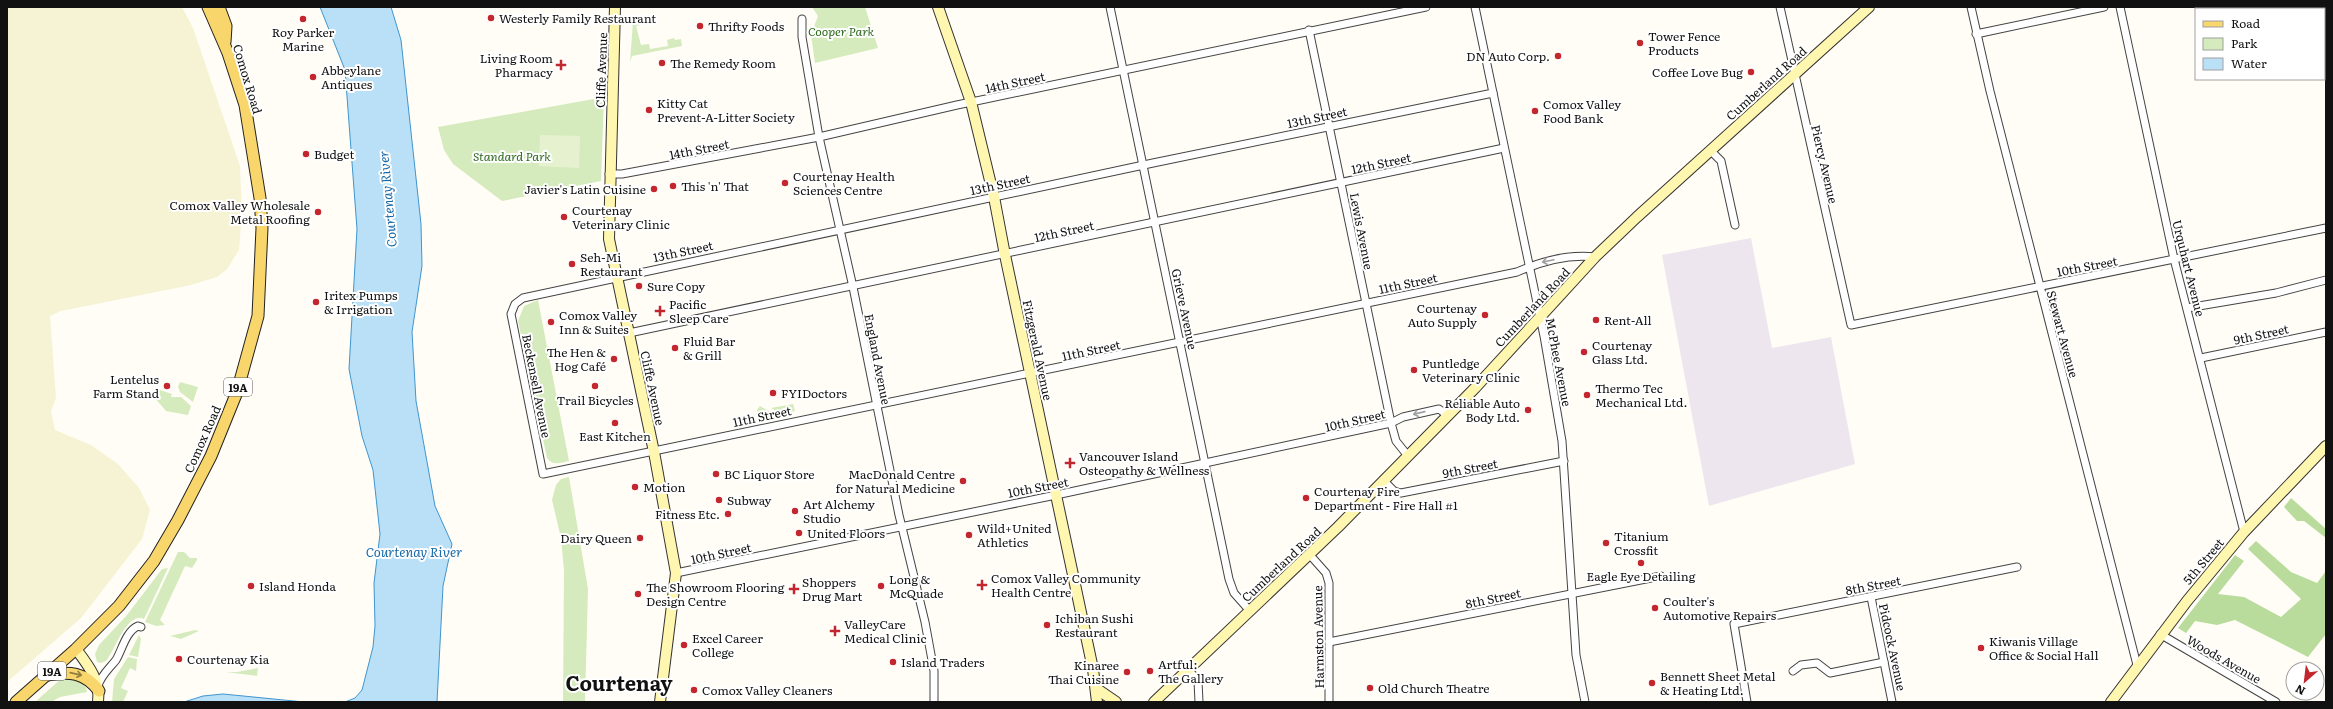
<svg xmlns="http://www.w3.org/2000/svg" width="2333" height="709" viewBox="0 0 2333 709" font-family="Literata,serif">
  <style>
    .industrial { fill: #eee6ef }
    .farmland { fill: #f6f3d4 }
    .green { fill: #d5ebbd }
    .forest { fill: #b9dc9c }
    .pitch { fill: #e6f2cf }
    .water { fill: #b9e0f7; stroke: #3f96cf }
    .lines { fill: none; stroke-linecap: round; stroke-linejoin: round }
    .street-casing { stroke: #444; stroke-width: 9 }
    .secondary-casing { stroke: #333; stroke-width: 12 }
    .primary-casing { stroke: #222; stroke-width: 13 }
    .street { stroke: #fff; stroke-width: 7 }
    .secondary { stroke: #fff6b0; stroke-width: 10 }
    .primary { stroke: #f9d66b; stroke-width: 11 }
    .oneway { stroke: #a0a0a0 }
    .oneway2 { stroke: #917d42 }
    .poi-dot { fill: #c4262e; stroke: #fff; stroke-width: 1.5 }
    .labels { text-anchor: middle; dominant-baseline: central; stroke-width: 4; stroke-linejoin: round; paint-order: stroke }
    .shield { fill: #fff; stroke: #585858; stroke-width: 1 }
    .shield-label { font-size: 11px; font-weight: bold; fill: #111 }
    .poi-label { font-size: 12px; fill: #111; stroke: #fff; text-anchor: start }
    .park-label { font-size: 12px; font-style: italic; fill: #2f6b1f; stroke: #fff }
    .street-label { font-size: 12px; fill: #111; stroke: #fff }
    .water-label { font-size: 13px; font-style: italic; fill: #1768a6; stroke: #fff }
    .town-label { font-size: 20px; font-weight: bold; fill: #111; stroke: #fff }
  </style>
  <rect width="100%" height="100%" fill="#fffdf5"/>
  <polygon class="industrial" points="1751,238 1772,348 1831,337 1855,464 1709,506 1662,255"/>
  <polygon class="farmland" points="7,7 182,7 193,28 240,166 242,212 239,250 227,269 217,277 191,285 61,311 50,316 56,398 51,411 55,430 91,445 118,464 139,488 150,510 142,539 81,618 7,682"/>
  <g class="green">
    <polygon points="812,7 865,7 878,48 815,63 811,35 818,16"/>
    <polygon points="633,22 640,22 641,25 636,26 641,45 649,44 650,49 668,46 667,40 674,38 675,40 681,39 682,46 632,56 630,62"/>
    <polygon points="599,98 604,99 601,181 502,201 453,164 444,150 438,127"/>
    <path d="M538 300 569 461C560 463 553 466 547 458L518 321 524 306Z"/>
    <polygon points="180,382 198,387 193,402 180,392 178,387"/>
    <polygon points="157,389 172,394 171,397 181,397 191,406 188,415 166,411 154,397"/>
    <polygon points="793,404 795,411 781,414 771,408"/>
    <polygon points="760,406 776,415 763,418 758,414 757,410"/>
    <polygon points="569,477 588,589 585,702 563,702 564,570 561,538 552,500 556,485 561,479"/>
    <polygon points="178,552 184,552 190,558 197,558 197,560 192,568 185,566 160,620 165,625 156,626 145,622"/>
    <path d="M168 568 144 619C127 611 115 650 106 661L101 663 97 662 95 654 99 645 127 615 162 569Z"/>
    <polygon points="195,630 199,631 181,639 170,636"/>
    <polygon points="139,635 141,639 138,657 129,655"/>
    <polygon points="128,657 137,659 136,671 130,668 121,688 128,691 123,702 112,702 114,679"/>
    <polygon points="258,668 257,676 226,672 237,672"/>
    <polygon points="72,677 85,684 87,692 60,697 51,702 35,702 62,678"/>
  </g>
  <g class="forest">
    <polygon points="2291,498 2326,529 2326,538 2304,521 2297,521 2284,507"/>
    <polygon points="2256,541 2291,572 2317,583 2326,571 2326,634 2308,657 2235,620 2217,625 2195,621 2186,633 2178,628 2235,555 2244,561 2218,594 2244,597 2281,617 2301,599 2248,549"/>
  </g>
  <polygon class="pitch" points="540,135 580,136 579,168 539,166"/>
  <g class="water">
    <polygon points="320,7 391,7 401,40 421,224 422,266 412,332 416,401 435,506 452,544 443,586 437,702 345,702 355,698 362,690 373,647 375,626 374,583 380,534 373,470 362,436 349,369 357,229 345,70"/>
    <polygon points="223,694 304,702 184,702 203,696"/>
  </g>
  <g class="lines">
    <defs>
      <g id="street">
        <polyline points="1110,7 1229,579 1234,593 1250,611"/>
        <polyline points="1475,7 1544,336 1562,441 1576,655 1585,702"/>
        <polyline points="1780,7 1851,325 2326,228"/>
        <polyline points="1971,7 1990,91 2137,665"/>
        <polyline points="2120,7 2174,259 2244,532"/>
        <polyline points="802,19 802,37 819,137 853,287 899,515 925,622 934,671 934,702"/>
        <polyline points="1309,30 1391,423 1396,441 1408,456"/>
        <polyline points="1976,34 2104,7"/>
        <path d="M1493 93 1153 163 523 298 515 304 511 314 543 474 1517 272C1542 261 1569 254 1595 257"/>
        <polyline points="1711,151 1721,161 1735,225"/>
        <polyline points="609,174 622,174 819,137 957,105 1426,7"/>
        <polyline points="2187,308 2276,293 2326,280"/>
        <polyline points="629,333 1504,148"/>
        <polyline points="2201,358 2326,332"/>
        <polyline points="1384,481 1394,491 1401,493 1564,461"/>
        <polyline points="1310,555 1326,573 1329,583 1329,702"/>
        <polyline points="676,573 1056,495 1391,423 1403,417 1439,409 1447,415"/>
        <polyline points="1871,597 1892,702"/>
        <polyline points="2160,634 2276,702"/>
        <polyline points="1329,642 1661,576"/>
        <polyline points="1188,669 1198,681 1199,702"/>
        <polyline points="1793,671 1801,665 1817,663 1830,673 1884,662"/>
        <path d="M98 686C101 675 109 669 116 660 122 650 126 631 138 626L141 627"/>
        <polyline points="1747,702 1734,624 2017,567"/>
      </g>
      <g id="secondary">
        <polyline points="615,7 609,239 654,452 676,573 660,702"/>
        <polyline points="938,7 971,102 994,197 1005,255 1093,669 1097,702"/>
        <polyline points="2316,7 2316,9"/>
        <polyline points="2324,43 2326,53"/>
        <path d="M76 649C88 665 101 681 98 702"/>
        <polyline points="1097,689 1116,702"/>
        <polyline points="1154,702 1338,527 1475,388 1595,257 1637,217 1869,7"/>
        <polyline points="2111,702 2187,601 2244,532 2326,446"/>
      </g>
      <g id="primary">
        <polyline points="219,7 226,26 225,42"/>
        <path d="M47 675C69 671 85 672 99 691"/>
        <polyline points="16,702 76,649 119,606 154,561 178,520 211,456 237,392 258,316 262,228 260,198 245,105 228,53 208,7"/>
      </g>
    </defs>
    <use href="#street" class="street-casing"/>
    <use href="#secondary" class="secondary-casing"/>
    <use href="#primary" class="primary-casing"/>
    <use href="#street" class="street"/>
    <use href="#secondary" class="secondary"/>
    <use href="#primary" class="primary"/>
  </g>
  <defs><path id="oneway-shaft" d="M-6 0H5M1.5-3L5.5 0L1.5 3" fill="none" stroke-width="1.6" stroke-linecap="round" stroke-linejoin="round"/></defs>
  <g class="oneway">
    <use href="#oneway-shaft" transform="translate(1548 261) rotate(168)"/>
    <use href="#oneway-shaft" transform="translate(1419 413) rotate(167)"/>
  </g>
  <use class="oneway2" href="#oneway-shaft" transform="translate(76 674) rotate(13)"/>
  <g class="poi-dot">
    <circle cx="491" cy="18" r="4"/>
    <circle cx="303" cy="19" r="4"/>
    <circle cx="700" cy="26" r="4"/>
    <circle cx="1640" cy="43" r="4"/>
    <circle cx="1558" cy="56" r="4"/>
    <circle cx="662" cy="63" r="4"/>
    <path d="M559 59h4v4h4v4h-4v4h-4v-4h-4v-4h4z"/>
    <circle cx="1751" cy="72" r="4"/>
    <circle cx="313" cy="77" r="4"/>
    <circle cx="649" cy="110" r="4"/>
    <circle cx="1535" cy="111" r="4"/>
    <circle cx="306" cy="154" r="4"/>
    <circle cx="785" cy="183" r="4"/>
    <circle cx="673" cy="186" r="4"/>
    <circle cx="654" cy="189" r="4"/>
    <circle cx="318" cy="212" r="4"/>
    <circle cx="564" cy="217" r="4"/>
    <circle cx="572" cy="264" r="4"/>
    <circle cx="639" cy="286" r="4"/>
    <circle cx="316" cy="302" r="4"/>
    <path d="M658 305h4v4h4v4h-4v4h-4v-4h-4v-4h4z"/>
    <circle cx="1485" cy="315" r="4"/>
    <circle cx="1596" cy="320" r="4"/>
    <circle cx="551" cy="322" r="4"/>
    <circle cx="675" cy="348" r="4"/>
    <circle cx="1584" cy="352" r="4"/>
    <circle cx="614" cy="359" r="4"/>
    <circle cx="1414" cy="370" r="4"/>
    <circle cx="167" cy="386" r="4"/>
    <circle cx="595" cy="386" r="4"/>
    <circle cx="773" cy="393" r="4"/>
    <circle cx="1587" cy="395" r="4"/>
    <circle cx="1528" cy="410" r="4"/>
    <circle cx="615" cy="423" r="4"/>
    <path d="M1068 457h4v4h4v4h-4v4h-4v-4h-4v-4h4z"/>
    <circle cx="716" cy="474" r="4"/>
    <circle cx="963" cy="481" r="4"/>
    <circle cx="635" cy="487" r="4"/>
    <circle cx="1306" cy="498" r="4"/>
    <circle cx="719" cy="500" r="4"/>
    <circle cx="795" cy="511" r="4"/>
    <circle cx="728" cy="514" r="4"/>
    <circle cx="799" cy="533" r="4"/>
    <circle cx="969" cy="535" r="4"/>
    <circle cx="640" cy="538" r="4"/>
    <circle cx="1606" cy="543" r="4"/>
    <circle cx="1641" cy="563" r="4"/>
    <path d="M980 579h4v4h4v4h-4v4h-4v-4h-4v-4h4z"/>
    <circle cx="251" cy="586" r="4"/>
    <circle cx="881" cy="586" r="4"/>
    <path d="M792 583h4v4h4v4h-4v4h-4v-4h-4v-4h4z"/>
    <circle cx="638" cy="594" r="4"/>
    <circle cx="1655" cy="608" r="4"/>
    <circle cx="1047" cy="625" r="4"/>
    <path d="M833 625h4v4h4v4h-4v4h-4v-4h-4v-4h4z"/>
    <circle cx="684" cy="645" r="4"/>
    <circle cx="1981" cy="648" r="4"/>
    <circle cx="179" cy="659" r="4"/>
    <circle cx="893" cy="662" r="4"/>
    <circle cx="1150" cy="671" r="4"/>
    <circle cx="1127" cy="672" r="4"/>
    <circle cx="1652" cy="683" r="4"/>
    <circle cx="1370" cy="688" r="4"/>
    <circle cx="694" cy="690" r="4"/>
  </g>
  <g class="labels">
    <g class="shield">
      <rect x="224" y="378" width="28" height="18" rx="3"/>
      <rect x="38" y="662" width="28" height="18" rx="3"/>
    </g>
    <g class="shield-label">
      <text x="238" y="387">19A</text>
      <text x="52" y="671">19A</text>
    </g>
    <g class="poi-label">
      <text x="499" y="18">Westerly Family Restaurant</text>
      <text x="708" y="26">Thrifty Foods</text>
      <text x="303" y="32" text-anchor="middle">Roy Parker<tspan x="303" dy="14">Marine</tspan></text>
      <text x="1648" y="36">Tower Fence<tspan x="1648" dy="14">Products</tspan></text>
      <text x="1550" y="56" text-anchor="end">DN Auto Corp.</text>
      <text x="553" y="58" text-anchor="end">Living Room<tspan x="553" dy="14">Pharmacy</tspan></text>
      <text x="670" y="63">The Remedy Room</text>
      <text x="321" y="70">Abbeylane<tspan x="321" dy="14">Antiques</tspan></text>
      <text x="1743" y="72" text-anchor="end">Coffee Love Bug</text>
      <text x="657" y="103">Kitty Cat<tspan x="657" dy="14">Prevent-A-Litter Society</tspan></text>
      <text x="1543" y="104">Comox Valley<tspan x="1543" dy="14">Food Bank</tspan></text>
      <text x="314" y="154">Budget</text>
      <text x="793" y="176">Courtenay Health<tspan x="793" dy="14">Sciences Centre</tspan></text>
      <text x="681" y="186">This 'n' That</text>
      <text x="646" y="189" text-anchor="end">Javier's Latin Cuisine</text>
      <text x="310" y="205" text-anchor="end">Comox Valley Wholesale<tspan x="310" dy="14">Metal Roofing</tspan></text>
      <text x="572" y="210">Courtenay<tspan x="572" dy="14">Veterinary Clinic</tspan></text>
      <text x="580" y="257">Seh-Mi<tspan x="580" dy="14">Restaurant</tspan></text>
      <text x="647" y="286">Sure Copy</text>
      <text x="324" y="295">Iritex Pumps<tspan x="324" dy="14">&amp; Irrigation</tspan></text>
      <text x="669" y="304">Pacific<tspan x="669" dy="14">Sleep Care</tspan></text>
      <text x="1477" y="308" text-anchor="end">Courtenay<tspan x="1477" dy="14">Auto Supply</tspan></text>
      <text x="559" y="315">Comox Valley<tspan x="559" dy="14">Inn &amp; Suites</tspan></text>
      <text x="1604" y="320">Rent-All</text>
      <text x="683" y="341">Fluid Bar<tspan x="683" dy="14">&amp; Grill</tspan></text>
      <text x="1592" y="345">Courtenay<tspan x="1592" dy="14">Glass Ltd.</tspan></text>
      <text x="606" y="352" text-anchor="end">The Hen &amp;<tspan x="606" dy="14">Hog Café</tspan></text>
      <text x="1422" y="363">Puntledge<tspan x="1422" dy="14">Veterinary Clinic</tspan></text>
      <text x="159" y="379" text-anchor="end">Lentelus<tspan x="159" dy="14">Farm Stand</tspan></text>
      <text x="1595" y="388">Thermo Tec<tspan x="1595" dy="14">Mechanical Ltd.</tspan></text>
      <text x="781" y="393">FYIDoctors</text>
      <text x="595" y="400" text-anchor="middle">Trail Bicycles</text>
      <text x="1520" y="403" text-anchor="end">Reliable Auto<tspan x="1520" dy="14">Body Ltd.</tspan></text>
      <text x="615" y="436" text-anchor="middle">East Kitchen</text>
      <text x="1079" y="456">Vancouver Island<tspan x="1079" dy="14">Osteopathy &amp; Wellness</tspan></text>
      <text x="724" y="474">BC Liquor Store</text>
      <text x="955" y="474" text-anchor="end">MacDonald Centre<tspan x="955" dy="14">for Natural Medicine</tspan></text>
      <text x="643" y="487">Motion</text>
      <text x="1314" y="491">Courtenay Fire<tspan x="1314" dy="14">Department - Fire Hall #1</tspan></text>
      <text x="727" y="500">Subway</text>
      <text x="803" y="504">Art Alchemy<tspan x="803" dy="14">Studio</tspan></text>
      <text x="720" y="514" text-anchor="end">Fitness Etc.</text>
      <text x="977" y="528">Wild+United<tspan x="977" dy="14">Athletics</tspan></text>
      <text x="807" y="533">United Floors</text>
      <text x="1614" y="536">Titanium<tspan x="1614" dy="14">Crossfit</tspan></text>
      <text x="632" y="538" text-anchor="end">Dairy Queen</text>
      <text x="1641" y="576" text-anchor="middle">Eagle Eye Detailing</text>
      <text x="991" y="578">Comox Valley Community<tspan x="991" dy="14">Health Centre</tspan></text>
      <text x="889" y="579">Long &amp;<tspan x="889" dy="14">McQuade</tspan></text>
      <text x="802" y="582">Shoppers<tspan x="802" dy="14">Drug Mart</tspan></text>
      <text x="259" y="586">Island Honda</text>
      <text x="646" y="587">The Showroom Flooring<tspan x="646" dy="14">Design Centre</tspan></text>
      <text x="1663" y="601">Coulter's<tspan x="1663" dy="14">Automotive Repairs</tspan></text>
      <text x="1055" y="618">Ichiban Sushi<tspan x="1055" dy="14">Restaurant</tspan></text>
      <text x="844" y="624">ValleyCare<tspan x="844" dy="14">Medical Clinic</tspan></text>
      <text x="692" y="638">Excel Career<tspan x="692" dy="14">College</tspan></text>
      <text x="1989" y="641">Kiwanis Village<tspan x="1989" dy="14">Office &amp; Social Hall</tspan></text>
      <text x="187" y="659">Courtenay Kia</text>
      <text x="901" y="662">Island Traders</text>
      <text x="1158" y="664">Artful:<tspan x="1158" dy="14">The Gallery</tspan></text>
      <text x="1119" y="665" text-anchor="end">Kinaree<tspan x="1119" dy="14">Thai Cuisine</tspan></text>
      <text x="1660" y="676">Bennett Sheet Metal<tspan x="1660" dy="14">&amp; Heating Ltd.</tspan></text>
      <text x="1378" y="688">Old Church Theatre</text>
      <text x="702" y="690">Comox Valley Cleaners</text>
    </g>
    <g class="park-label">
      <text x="841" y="31">Cooper Park</text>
      <text x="512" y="156">Standard Park</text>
    </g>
    <g class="street-label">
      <text transform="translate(601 70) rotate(-88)">Cliffe Avenue</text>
      <text transform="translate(248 79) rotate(73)">Comox Road</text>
      <text transform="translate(1015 82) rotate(-12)">14th Street</text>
      <text transform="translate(1766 83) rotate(-42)">Cumberland Road</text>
      <text transform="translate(1317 117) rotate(-12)">13th Street</text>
      <text transform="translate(699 149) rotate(-11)">14th Street</text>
      <text transform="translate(1381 163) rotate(-12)">12th Street</text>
      <text transform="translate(1825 164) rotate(77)">Piercy Avenue</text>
      <text transform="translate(1000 184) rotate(-12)">13th Street</text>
      <text transform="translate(1064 231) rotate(-12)">12th Street</text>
      <text transform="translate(1362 231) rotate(79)">Lewis Avenue</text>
      <text transform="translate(683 251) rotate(-12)">13th Street</text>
      <text transform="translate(2087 266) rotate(-11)">10th Street</text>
      <text transform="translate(2189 268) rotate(76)">Urquhart Avenue</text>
      <text transform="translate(1408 283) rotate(-12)">11th Street</text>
      <text transform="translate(1532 307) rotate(-47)">Cumberland Road</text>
      <text transform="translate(1185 309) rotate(78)">Grieve Avenue</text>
      <text transform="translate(2063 334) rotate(75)">Stewart Avenue</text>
      <text transform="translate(2261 334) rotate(-12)">9th Street</text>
      <text transform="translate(1038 350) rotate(78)">Fitzgerald Avenue</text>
      <text transform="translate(1091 350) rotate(-12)">11th Street</text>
      <text transform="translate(878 359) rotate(79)">England Avenue</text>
      <text transform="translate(1559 362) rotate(79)">McPhee Avenue</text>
      <text transform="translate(537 386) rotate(79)">Beckensell Avenue</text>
      <text transform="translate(653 388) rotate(78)">Cliffe Avenue</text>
      <text transform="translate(762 416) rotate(-12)">11th Street</text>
      <text transform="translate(1355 420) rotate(-13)">10th Street</text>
      <text transform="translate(202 439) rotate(-66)">Comox Road</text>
      <text transform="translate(1470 468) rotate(-11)">9th Street</text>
      <text transform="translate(1038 487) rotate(-11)">10th Street</text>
      <text transform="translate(721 553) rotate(-12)">10th Street</text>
      <text transform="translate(2203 561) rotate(-50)">5th Street</text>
      <text transform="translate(1281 564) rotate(-43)">Cumberland Road</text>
      <text transform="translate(1873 585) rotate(-11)">8th Street</text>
      <text transform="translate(1493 598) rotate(-12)">8th Street</text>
      <text transform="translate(1318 637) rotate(-91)">Harmston Avenue</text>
      <text transform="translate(1893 647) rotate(78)">Pidcock Avenue</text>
      <text transform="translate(2224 659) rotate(30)">Woods Avenue</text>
    </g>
    <g class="water-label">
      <text transform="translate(387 199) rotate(-95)">Courtenay River</text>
      <text x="414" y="551">Courtenay River</text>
    </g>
    <g class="town-label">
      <text x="619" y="682">Courtenay</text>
    </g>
  </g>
  <rect width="2333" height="709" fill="none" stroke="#111111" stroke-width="16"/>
  <rect x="2195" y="8" width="130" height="72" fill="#ffffff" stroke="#a0a0a0"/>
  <rect x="2203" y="21" width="20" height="6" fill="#f9d66b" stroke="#a0a0a0"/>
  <text x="2231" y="28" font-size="12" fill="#111111">Road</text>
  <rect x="2203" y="38" width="20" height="12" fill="#d5ebbd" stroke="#a0a0a0"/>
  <text x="2231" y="48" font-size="12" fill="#111111">Park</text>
  <rect x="2203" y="58" width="20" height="12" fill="#b9e0f7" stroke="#a0a0a0"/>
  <text x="2231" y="68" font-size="12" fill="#111111">Water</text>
  <g transform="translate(2305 681) rotate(208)"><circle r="19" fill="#ffffff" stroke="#a0a0a0"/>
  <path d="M0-3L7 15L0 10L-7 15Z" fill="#c4262e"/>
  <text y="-6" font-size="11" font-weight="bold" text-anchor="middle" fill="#111111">N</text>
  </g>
</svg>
